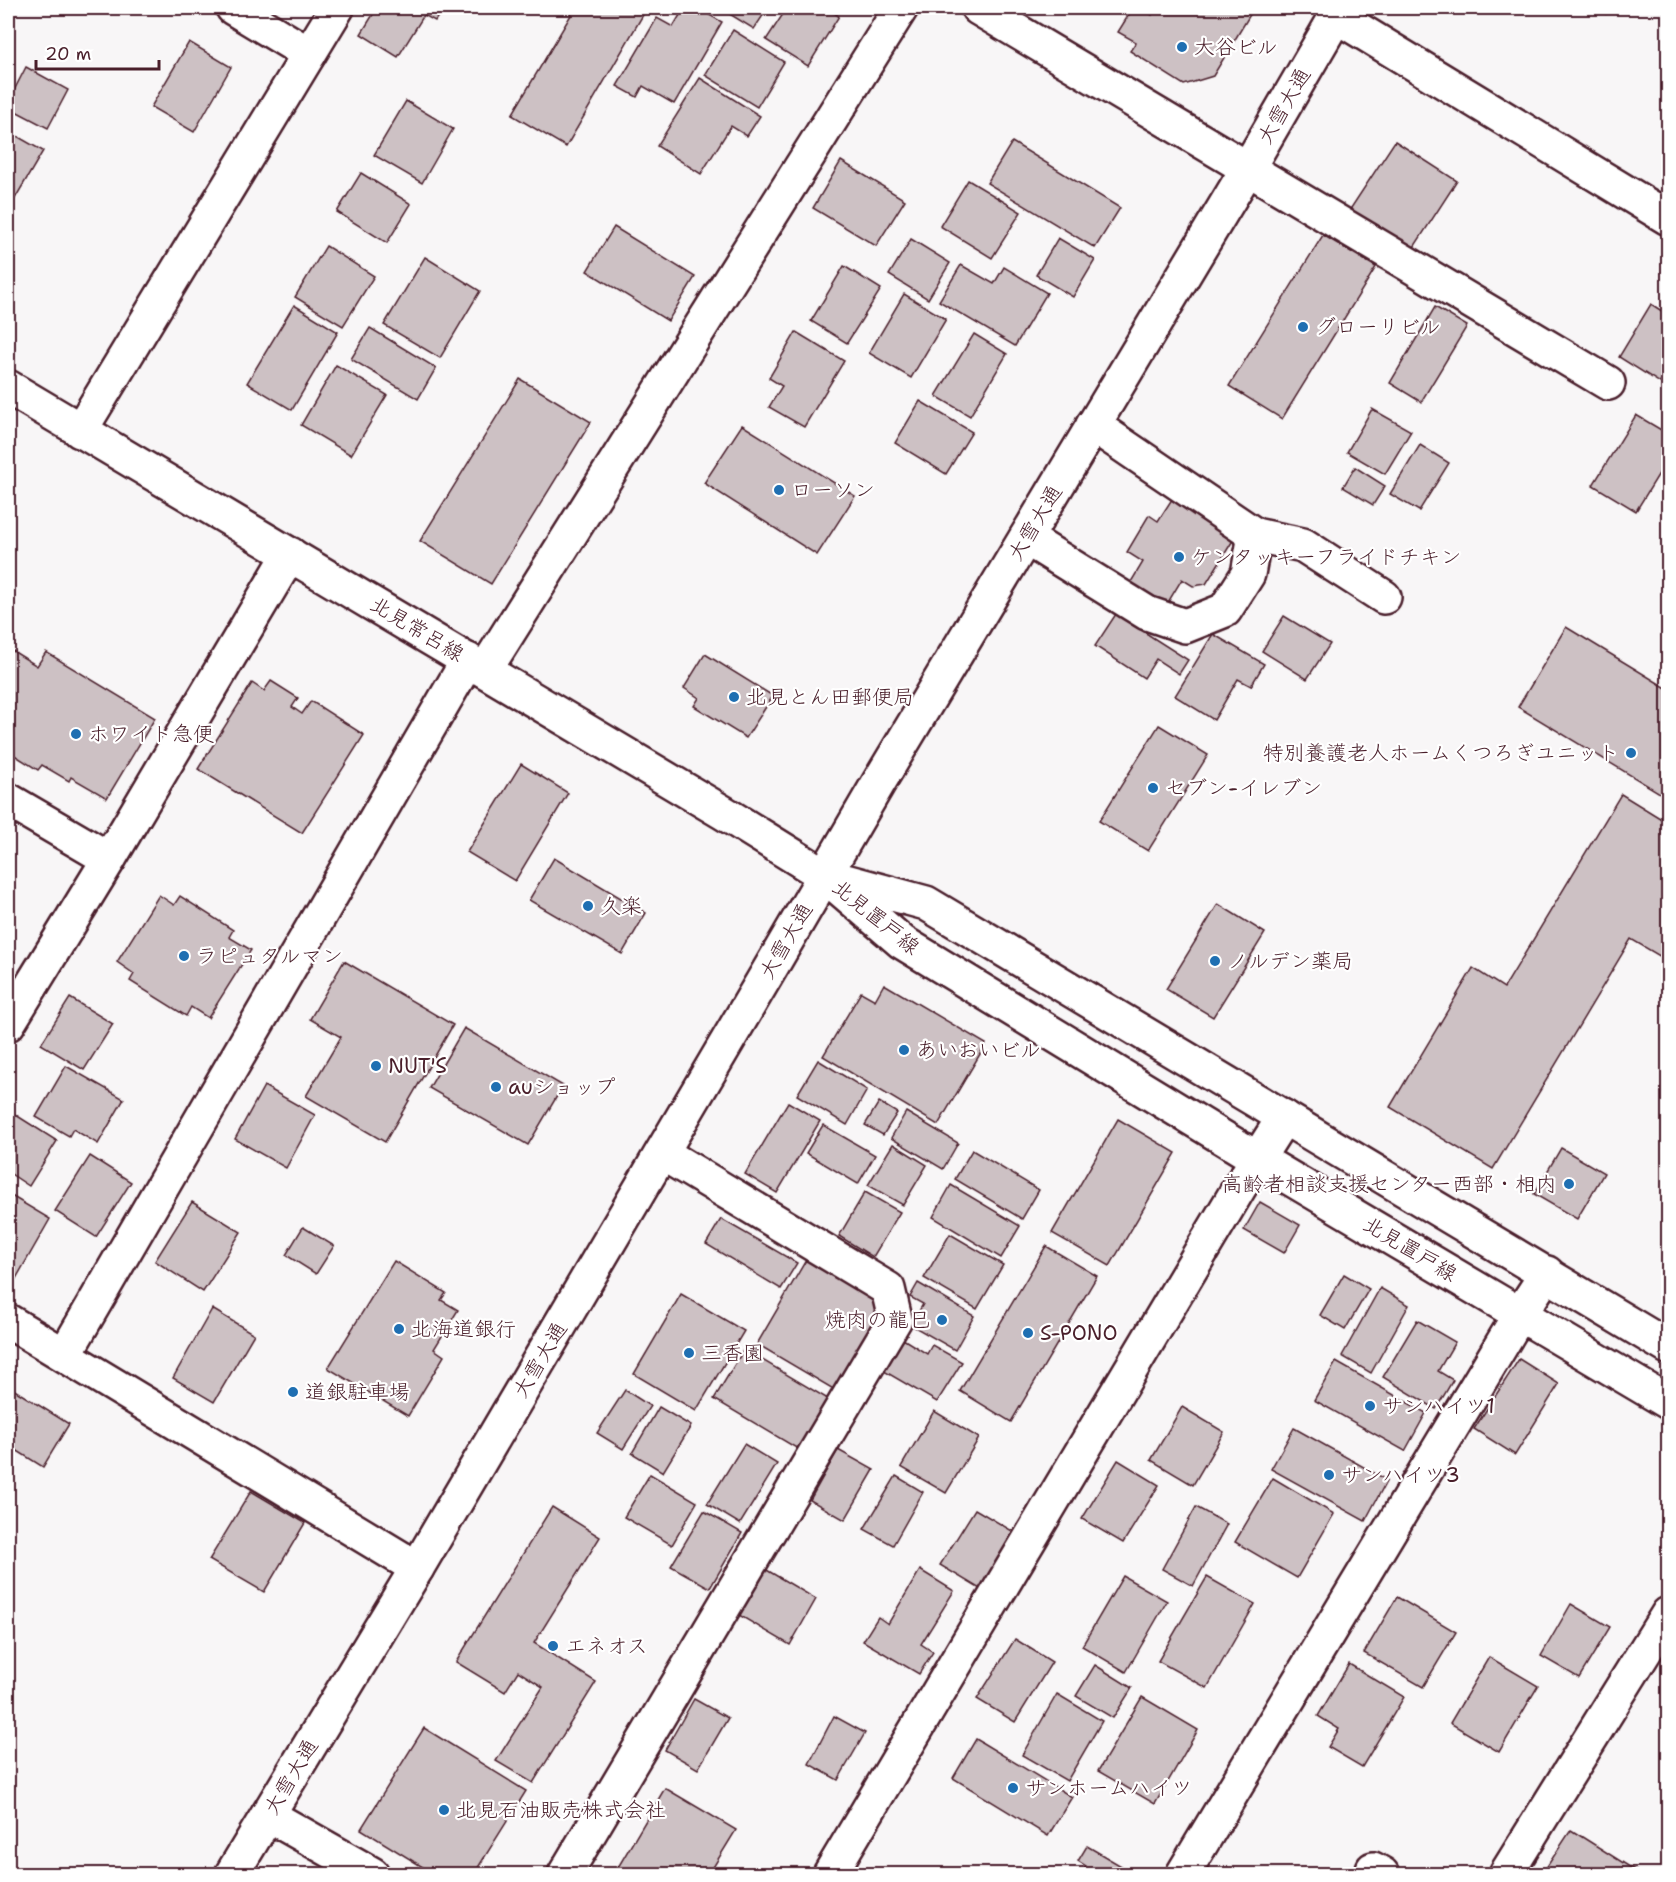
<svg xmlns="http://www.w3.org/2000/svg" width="1676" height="1882" viewBox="0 0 1676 1882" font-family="'Shantell Sans','Klee One',sans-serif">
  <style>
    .building { fill: #cdc1c4; stroke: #4a1f2b; stroke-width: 1.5 }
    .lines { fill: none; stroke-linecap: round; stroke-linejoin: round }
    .minor-casing { stroke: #4a1f2b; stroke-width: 38 }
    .major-casing { stroke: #4a1f2b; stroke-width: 38 }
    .highway-casing { stroke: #4a1f2b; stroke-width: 38 }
    .minor { stroke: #fff; stroke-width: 33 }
    .major { stroke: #fff; stroke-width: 33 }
    .highway { stroke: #fff; stroke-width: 33 }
    .poi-dot { fill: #1f6fb2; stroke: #fff; stroke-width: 2 }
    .labels { text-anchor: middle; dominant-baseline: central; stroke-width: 4.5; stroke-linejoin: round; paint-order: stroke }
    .poi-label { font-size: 21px; fill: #4a1f2b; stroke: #fff; text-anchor: start }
    .street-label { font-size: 21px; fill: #4a1f2b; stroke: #fff }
  </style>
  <rect width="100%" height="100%" fill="#f8f6f7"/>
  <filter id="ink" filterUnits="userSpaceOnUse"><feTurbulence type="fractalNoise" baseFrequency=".0167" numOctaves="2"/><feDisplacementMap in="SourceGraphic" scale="12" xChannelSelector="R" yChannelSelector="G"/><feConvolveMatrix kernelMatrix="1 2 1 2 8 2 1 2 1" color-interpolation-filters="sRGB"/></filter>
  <g filter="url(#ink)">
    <g class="building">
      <polygon points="377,8 443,8 435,21 424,15 398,57 361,34"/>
      <polygon points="575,8 647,8 566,147 512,115"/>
      <polygon points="684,8 697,8 722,22 674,104 643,86 637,97 617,86 657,18 673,27"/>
      <polygon points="724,8 768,8 754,29 723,10"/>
      <polygon points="787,8 826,8 839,16 808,66 766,40"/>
      <polygon points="1133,8 1141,8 1152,15 1157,8 1254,8 1213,76 1184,85 1130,51 1136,42 1118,32"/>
      <polygon points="1595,8 1610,8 1606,14"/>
      <polygon points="733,30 784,62 757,107 705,75"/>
      <polygon points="189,42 231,67 194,132 151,107"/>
      <polygon points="26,67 68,90 48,128 8,107 8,102"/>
      <polygon points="700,78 760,116 747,136 731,126 701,174 657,146"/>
      <polygon points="406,101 453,129 422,183 374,155"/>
      <polygon points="8,131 43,151 10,207 8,205"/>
      <polygon points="1395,141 1457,181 1409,255 1347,214"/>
      <polygon points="1012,142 1120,208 1095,248 987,183"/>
      <polygon points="841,161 905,200 876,246 813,208"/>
      <polygon points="361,173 411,204 387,243 337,212"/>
      <polygon points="968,180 1021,212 992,258 940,226"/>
      <polygon points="614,227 695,277 668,321 587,271"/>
      <polygon points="1323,235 1376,267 1282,419 1229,386"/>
      <polygon points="1058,238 1095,260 1073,297 1036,275"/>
      <polygon points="911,239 950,263 928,299 889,275"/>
      <polygon points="326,246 374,276 343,326 295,297"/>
      <polygon points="425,257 480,291 440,358 384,325"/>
      <polygon points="961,265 994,284 1004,267 1047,293 1015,346 939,301"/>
      <polygon points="844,266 881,289 847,343 811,321"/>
      <polygon points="904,294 946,319 911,378 869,353"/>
      <polygon points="1651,304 1668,315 1668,388 1619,357"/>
      <polygon points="294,305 338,332 292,410 247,383"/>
      <polygon points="1435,307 1467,326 1421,402 1390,383"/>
      <polygon points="370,328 436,368 418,399 351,359"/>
      <polygon points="796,332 844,361 804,427 769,407 782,386 769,378"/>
      <polygon points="974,334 1007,354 970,416 936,396"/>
      <polygon points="336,365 387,395 351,455 301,425"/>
      <polygon points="520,379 591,422 491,584 420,541"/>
      <polygon points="920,401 972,432 946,474 895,443"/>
      <polygon points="1372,409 1411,431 1385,474 1347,452"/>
      <polygon points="1636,415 1668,434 1668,459 1636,511 1593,485"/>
      <polygon points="742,425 855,496 817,555 704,483"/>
      <polygon points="1420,445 1449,463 1419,511 1390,494"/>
      <polygon points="1355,467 1385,486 1373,505 1343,487"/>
      <polygon points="1174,496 1231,530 1232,542 1206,584 1193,586 1182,579 1164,609 1128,587 1143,562 1127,552 1149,515 1158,521"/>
      <polygon points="1116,614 1188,660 1179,674 1156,659 1144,678 1095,646"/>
      <polygon points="1284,616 1330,644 1307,679 1262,651"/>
      <polygon points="1566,627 1668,689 1668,798 1518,707"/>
      <polygon points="1213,634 1264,664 1251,686 1238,679 1214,720 1175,696"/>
      <polygon points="8,648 37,666 46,652 155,718 107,798 71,777 69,781 42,765 38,770 8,751"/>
      <polygon points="705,654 773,696 746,738 694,706 699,698 684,688"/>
      <polygon points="271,681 298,698 292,707 302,714 311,701 364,735 302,833 198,769 252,683 264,691"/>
      <polygon points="1159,725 1208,755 1148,851 1099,821"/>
      <polygon points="521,764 568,793 515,881 467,852"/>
      <polygon points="1621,794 1668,823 1668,961 1631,939 1493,1169 1390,1107 1473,968 1504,988"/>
      <polygon points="554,858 646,913 622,954 529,900"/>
      <polygon points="159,895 174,905 180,896 233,930 229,937 251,950 208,1018 191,1007 186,1016 130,981 134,974 117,962"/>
      <polygon points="1218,904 1265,933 1213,1017 1166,989"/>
      <polygon points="344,961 453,1025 385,1142 306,1096 341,1037 310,1019"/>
      <polygon points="884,984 986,1044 938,1125 823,1056 861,992 875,1000"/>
      <polygon points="70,998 113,1024 84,1070 41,1044"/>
      <polygon points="464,1028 563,1086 528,1145 429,1088"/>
      <polygon points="818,1060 867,1090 847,1125 797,1095"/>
      <polygon points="66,1066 124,1099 98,1144 73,1129 69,1136 36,1117"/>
      <polygon points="264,1086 315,1115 286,1168 235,1139"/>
      <polygon points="788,1102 820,1121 777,1193 745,1174"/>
      <polygon points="879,1102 897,1113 883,1135 865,1125"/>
      <polygon points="8,1110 57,1141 29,1186 8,1172"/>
      <polygon points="906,1112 958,1143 943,1169 891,1138"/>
      <polygon points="1118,1119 1176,1153 1110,1266 1052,1233"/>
      <polygon points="823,1125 875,1155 858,1184 806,1153"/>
      <polygon points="893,1144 927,1165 903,1205 868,1185"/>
      <polygon points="1561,1148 1604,1173 1577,1219 1534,1194"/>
      <polygon points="972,1150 1039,1190 1022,1219 955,1179"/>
      <polygon points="90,1156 131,1182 96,1237 55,1211"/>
      <polygon points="951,1185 1020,1226 1001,1258 933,1217"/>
      <polygon points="865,1192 900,1212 873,1257 839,1236"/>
      <polygon points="8,1194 50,1219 10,1289 8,1287"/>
      <polygon points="192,1202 241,1232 203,1292 155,1261"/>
      <polygon points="1260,1202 1300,1225 1284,1253 1244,1230"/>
      <polygon points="721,1219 797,1263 781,1289 706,1244"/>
      <polygon points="303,1227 334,1246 316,1274 286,1255"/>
      <polygon points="950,1234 1003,1265 977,1309 924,1278"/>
      <polygon points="1046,1246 1097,1276 1011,1422 960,1391"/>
      <polygon points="806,1260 884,1307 835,1390 757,1344"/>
      <polygon points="394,1261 446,1293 441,1300 458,1310 434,1349 444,1356 408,1416 328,1368"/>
      <polygon points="1344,1274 1369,1289 1345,1330 1320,1315"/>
      <polygon points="918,1283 974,1316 955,1350 911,1325 923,1304 910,1297"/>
      <polygon points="1380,1288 1409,1305 1371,1373 1342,1356"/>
      <polygon points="681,1294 744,1331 696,1411 634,1374"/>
      <polygon points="212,1309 254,1334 214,1402 173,1378"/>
      <polygon points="1417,1320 1455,1342 1438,1371 1453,1380 1436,1409 1383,1377"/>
      <polygon points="903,1339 927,1354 932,1345 962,1362 937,1402 884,1371"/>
      <polygon points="744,1349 828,1399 798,1449 714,1399"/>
      <polygon points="1519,1359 1559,1384 1515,1455 1474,1429"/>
      <polygon points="1336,1362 1426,1413 1405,1451 1314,1400"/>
      <polygon points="8,1386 69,1424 43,1467 8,1445"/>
      <polygon points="625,1390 650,1406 623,1449 597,1433"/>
      <polygon points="659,1407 691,1426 663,1472 632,1453"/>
      <polygon points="1182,1407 1224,1432 1193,1485 1151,1460"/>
      <polygon points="934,1411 979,1438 946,1493 901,1467"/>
      <polygon points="1294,1428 1387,1480 1365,1521 1271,1469"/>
      <polygon points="744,1444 777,1464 740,1524 707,1504"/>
      <polygon points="838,1450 874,1470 845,1520 810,1500"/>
      <polygon points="1118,1460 1159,1485 1123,1543 1082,1519"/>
      <polygon points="650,1474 697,1502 672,1545 624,1517"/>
      <polygon points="896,1476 923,1492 893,1545 864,1529"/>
      <polygon points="1273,1478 1334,1514 1297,1578 1235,1542"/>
      <polygon points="251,1491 305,1523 264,1592 209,1560"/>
      <polygon points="552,1507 600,1537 534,1643 596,1682 533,1783 496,1761 543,1687 518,1671 505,1692 456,1662"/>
      <polygon points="1196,1507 1227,1524 1193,1586 1162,1569"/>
      <polygon points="975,1509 1019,1535 985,1592 940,1565"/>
      <polygon points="704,1511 742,1533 710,1588 671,1566"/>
      <polygon points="765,1569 816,1599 790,1645 739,1615"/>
      <polygon points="920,1570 954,1591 921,1644 933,1652 919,1674 863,1641 878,1617 888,1624"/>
      <polygon points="1123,1576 1167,1601 1126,1672 1082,1646"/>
      <polygon points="1207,1577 1255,1604 1207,1688 1158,1661"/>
      <polygon points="1397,1597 1456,1632 1423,1687 1364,1653"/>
      <polygon points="1571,1604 1610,1627 1579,1678 1541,1656"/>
      <polygon points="1015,1639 1052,1662 1015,1722 977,1699"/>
      <polygon points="1489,1657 1538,1686 1499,1752 1450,1723"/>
      <polygon points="1349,1664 1404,1697 1362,1767 1328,1747 1339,1729 1318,1716"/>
      <polygon points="1095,1665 1132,1688 1113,1718 1076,1696"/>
      <polygon points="1057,1694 1102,1721 1067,1781 1022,1755"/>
      <polygon points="1142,1697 1198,1730 1155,1804 1098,1771"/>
      <polygon points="694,1699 728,1718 698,1769 665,1750"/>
      <polygon points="834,1716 865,1733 838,1780 809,1764"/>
      <polygon points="424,1728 526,1791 474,1874 434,1874 361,1829"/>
      <polygon points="976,1739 1072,1797 1048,1836 953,1778"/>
      <polygon points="665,1788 736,1830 709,1874 614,1874"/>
      <polygon points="1571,1830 1641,1874 1542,1874"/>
      <polygon points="1087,1846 1135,1874 1081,1874 1086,1866 1078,1861"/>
    </g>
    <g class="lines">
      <defs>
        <g id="minor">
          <polyline points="233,8 309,54"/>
          <polyline points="978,8 1608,383"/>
          <polyline points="1336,16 1668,218"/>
          <polyline points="1093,425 1255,535 1303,545 1384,597"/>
          <polyline points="80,431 337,8"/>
          <polyline points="1026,538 1147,613 1185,626 1225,610 1248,574 1255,535"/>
          <polyline points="485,670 901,8"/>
          <polyline points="8,800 109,859"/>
          <polyline points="8,1024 109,859 290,554"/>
          <polyline points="8,1321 417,1568"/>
          <polyline points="65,1354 468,660"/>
          <polyline points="268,1815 372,1874"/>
          <polyline points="1373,1869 1382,1874"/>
          <polyline points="565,1874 895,1319 888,1289 662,1153"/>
          <polyline points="830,1874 1242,1183 1284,1117"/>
          <polyline points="1183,1874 1520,1314 1547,1273"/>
          <polyline points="1506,1874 1668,1614"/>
        </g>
        <g id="major">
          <polyline points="8,387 724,813 824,875 902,942 1258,1159 1668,1402"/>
          <polyline points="834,878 926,903 1668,1347"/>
        </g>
        <polyline id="highway" points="232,1874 417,1568 777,957 879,782 1248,168 1341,8"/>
      </defs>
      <use href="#minor" class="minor-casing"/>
      <use href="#major" class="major-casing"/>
      <use href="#highway" class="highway-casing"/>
      <use href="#minor" class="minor"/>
      <use href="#major" class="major"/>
      <use href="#highway" class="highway"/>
    </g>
  </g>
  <g class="poi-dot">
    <circle cx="1182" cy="47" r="6"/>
    <circle cx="1303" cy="327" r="6"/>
    <circle cx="779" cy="490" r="6"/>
    <circle cx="1179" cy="557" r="6"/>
    <circle cx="734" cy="697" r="6"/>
    <circle cx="76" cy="734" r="6"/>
    <circle cx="1631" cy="753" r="6"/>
    <circle cx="1153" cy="788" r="6"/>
    <circle cx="588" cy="906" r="6"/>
    <circle cx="184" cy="956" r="6"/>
    <circle cx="1215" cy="961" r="6"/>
    <circle cx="904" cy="1050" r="6"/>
    <circle cx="376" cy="1066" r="6"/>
    <circle cx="496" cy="1087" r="6"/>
    <circle cx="1569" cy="1184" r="6"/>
    <circle cx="942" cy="1320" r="6"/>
    <circle cx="399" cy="1329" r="6"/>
    <circle cx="1028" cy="1333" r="6"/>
    <circle cx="689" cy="1353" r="6"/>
    <circle cx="293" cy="1392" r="6"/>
    <circle cx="1370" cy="1406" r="6"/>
    <circle cx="1329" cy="1475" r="6"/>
    <circle cx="553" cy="1646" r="6"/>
    <circle cx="1013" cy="1788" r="6"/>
    <circle cx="444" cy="1810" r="6"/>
  </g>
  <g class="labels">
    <g class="poi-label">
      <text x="1194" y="47">大谷ビル</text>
      <text x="1315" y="327">グローリビル</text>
      <text x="791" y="490">ローソン</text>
      <text x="1191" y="557">ケンタッキーフライドチキン</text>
      <text x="746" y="697">北見とん田郵便局</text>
      <text x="88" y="734">ホワイト急便</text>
      <text x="1619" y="753" text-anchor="end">特別養護老人ホームくつろぎユニット</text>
      <text x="1165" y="788">セブン-イレブン</text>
      <text x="600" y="906">久楽</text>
      <text x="196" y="956">ラピュタルマン</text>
      <text x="1227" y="961">ノルデン薬局</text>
      <text x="916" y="1050">あいおいビル</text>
      <text x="388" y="1066">NUT'S</text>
      <text x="508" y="1087">auショップ</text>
      <text x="1557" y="1184" text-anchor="end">高齢者相談支援センター西部・相内</text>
      <text x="930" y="1320" text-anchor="end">焼肉の龍巳</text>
      <text x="411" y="1329">北海道銀行</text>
      <text x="1040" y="1333">S-PONO</text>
      <text x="701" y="1353">三香園</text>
      <text x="305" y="1392">道銀駐車場</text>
      <text x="1382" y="1406">サンハイツ1</text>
      <text x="1341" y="1475">サンハイツ3</text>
      <text x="565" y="1646">エネオス</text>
      <text x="1025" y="1788">サンホームハイツ</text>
      <text x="456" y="1810">北見石油販売株式会社</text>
    </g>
    <g class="street-label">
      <text transform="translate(1284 106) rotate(-60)">大雪大通</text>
      <text transform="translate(1035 523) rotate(-59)">大雪大通</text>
      <text transform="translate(417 629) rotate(31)">北見常呂線</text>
      <text transform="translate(876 917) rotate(39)">北見置戸線</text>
      <text transform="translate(786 941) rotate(-60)">大雪大通</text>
      <text transform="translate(1410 1249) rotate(31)">北見置戸線</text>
      <text transform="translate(540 1360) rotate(-59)">大雪大通</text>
      <text transform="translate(291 1777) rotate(-59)">大雪大通</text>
    </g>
  </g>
  <rect width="1676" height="1882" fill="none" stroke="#fff" stroke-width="30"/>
  <rect x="15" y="15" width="1646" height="1852" fill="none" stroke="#4a1f2b" stroke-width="2" filter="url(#ink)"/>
  <path d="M36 60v9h123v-9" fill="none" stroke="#4a1f2b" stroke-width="3"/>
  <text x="45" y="60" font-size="18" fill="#4a1f2b" stroke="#ffffff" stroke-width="4.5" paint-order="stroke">20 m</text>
</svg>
